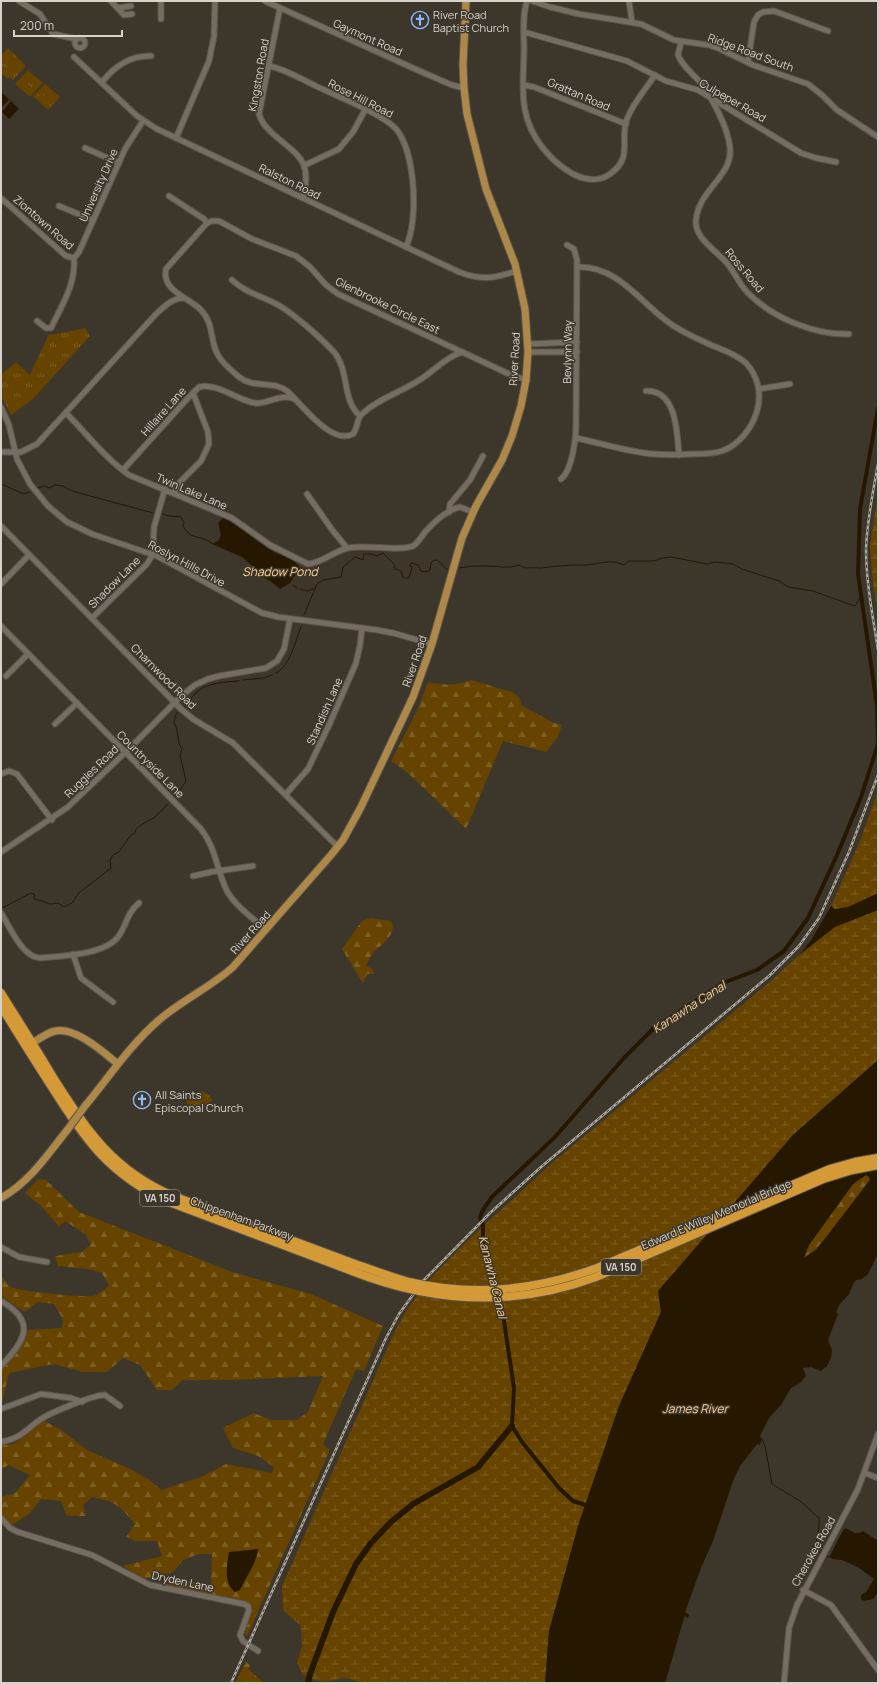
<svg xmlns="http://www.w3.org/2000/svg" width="879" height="1684" viewBox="0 0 879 1684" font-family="Manrope,sans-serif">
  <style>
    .forest { fill: url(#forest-firs); fill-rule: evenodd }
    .wetland { fill: url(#wetland-marsh) }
    .park { fill: url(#park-tufts) }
    .pitch { fill: #640 }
    .water { fill: #261700; fill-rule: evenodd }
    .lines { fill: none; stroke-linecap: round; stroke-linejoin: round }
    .stream { stroke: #261700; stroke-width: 1 }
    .canal { stroke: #261700; stroke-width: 4 }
    .river { stroke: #261700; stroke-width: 6 }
    .minor-casing { stroke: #5a544a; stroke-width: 7 }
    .major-casing { stroke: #5a544a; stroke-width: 9 }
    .highway-casing { stroke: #5a544a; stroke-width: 10 }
    .minor { stroke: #756d62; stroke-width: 5 }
    .major { stroke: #ae8848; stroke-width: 7 }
    .highway { stroke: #d49a37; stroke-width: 8 }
    .rail-casing { stroke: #aea9a1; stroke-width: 2.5 }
    .rail { stroke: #3d362b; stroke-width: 1; stroke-dasharray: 3; stroke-linecap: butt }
    .major-bridge-casing { stroke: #5a544a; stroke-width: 9; stroke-linecap: butt }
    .highway-bridge-casing { stroke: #5a544a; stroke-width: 10; stroke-linecap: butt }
    .major-bridge { stroke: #ae8848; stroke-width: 7 }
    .highway-bridge { stroke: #d49a37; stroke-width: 8 }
    .labels { text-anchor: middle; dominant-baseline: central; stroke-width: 3; stroke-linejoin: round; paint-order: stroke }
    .shield { fill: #3d362b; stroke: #a9a49c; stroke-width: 1 }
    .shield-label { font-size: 10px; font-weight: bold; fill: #d7d3cc }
    .poi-label { font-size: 11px; fill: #d7d3cc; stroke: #3d362b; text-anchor: start }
    .street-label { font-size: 11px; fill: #d7d3cc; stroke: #3d362b }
    .water-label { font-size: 12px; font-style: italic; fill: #f9d096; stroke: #3d362b }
  </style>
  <defs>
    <pattern id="forest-firs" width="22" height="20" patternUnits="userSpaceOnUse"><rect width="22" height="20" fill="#640"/><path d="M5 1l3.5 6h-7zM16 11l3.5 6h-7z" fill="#7b5e24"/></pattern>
    <pattern id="wetland-marsh" width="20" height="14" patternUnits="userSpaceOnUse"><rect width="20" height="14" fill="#640"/><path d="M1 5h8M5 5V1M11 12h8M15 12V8" fill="none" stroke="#7b5e24"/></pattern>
    <pattern id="park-tufts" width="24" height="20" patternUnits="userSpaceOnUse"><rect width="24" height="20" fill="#640"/><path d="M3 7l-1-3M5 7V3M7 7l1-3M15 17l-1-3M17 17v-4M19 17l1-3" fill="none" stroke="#7b5e24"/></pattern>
  </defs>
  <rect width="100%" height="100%" fill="#3d362b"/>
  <g class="forest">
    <path d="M471 680 512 692 520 698 521 705 554 723 562 725 558 737 546 752 503 741 466 829 408 773 391 761 417 711 428 682C442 685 457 686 471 680Z"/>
    <path d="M370 918 391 921C398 934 382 944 374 952 370 956 368 961 366 966L371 968 375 974H367L363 983 342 949 361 922Z"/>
    <path d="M866 1175 870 1179C850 1206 832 1240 803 1258L809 1245 853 1184Z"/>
    <path d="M38 1179 46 1180 79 1212 232 1272 311 1294 383 1326 364 1371 356 1369 323 1444 330 1450 247 1636 243 1632 252 1607 246 1602 239 1600 162 1586 178 1579 206 1585 211 1584 212 1554H199L183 1560 173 1572 144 1579 123 1566 162 1556 157 1541H136L126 1537 135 1524C120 1506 115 1501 92 1497L83 1505 86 1516H67L61 1501 41 1499 30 1513 12 1525 1 1515V1497L15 1493 30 1475 8 1465 1 1471V1445L14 1444 44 1421 60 1429 87 1450 128 1468 150 1480 161 1490 201 1477 226 1464 272 1473 274 1467 258 1456 233 1448 223 1428 254 1413 271 1420H297L308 1412 323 1376 231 1380H182L172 1390H157L140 1365 123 1358 107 1372H83L54 1364 9 1373 1 1407V1368C13 1357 22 1346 28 1330L62 1328 63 1319 54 1304 38 1302 25 1312 1 1296V1276C4 1279 7 1285 11 1287 17 1291 86 1298 93 1296 98 1295 104 1289 109 1286L102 1273 88 1269 58 1266 55 1256 82 1252 91 1244 85 1234 65 1221 59 1227 41 1206 25 1193ZM229 1552 255 1562 247 1574 240 1590Z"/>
    <polygon points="246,1662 250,1665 249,1670 264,1683 235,1683"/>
  </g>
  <g class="wetland">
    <polygon points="878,493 878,613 873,584 870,547"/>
    <path d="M878 791V1060L793 1135 658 1291 661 1312 619 1406 578 1526 549 1631 545 1683H360C343 1673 337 1683 320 1681 314 1680 308 1677 302 1674L297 1662 302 1647 301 1626 283 1610 282 1586 395 1331 406 1311 430 1279 466 1242 552 1163 771 981 799 955 811 940 831 906 860 841Z"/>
  </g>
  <g class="park">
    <polygon points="8,48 26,66 13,80 9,77 8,79 1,73 1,56"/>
    <polygon points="28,70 43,83 30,97 15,84"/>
    <polygon points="45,84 60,97 48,110 33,96"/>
    <polygon points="85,328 90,336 32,400 11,415 1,396 1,375 16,362 30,375 49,334 51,335"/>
    <polygon points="201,1091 210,1096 212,1100 194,1113 186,1102"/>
  </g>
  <g class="pitch">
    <polygon points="6,56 15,65 11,69 2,61"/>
    <polygon points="30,73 40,82 36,87 26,78"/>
    <polygon points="24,81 33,89 29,94 20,85"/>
    <polygon points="47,87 56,96 52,100 43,92"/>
    <polygon points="41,93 51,102 47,106 38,97"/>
  </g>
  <g class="water">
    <polygon points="1,91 9,100 1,108"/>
    <polygon points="11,101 19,109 9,119 2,112"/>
    <path d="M223 518C242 527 256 542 274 552 283 556 295 559 300 568L290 583 280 589 269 580 261 576 256 569 242 557 212 544 218 541 221 535 218 523Z"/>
    <polygon points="878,893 878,910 835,927 799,955 811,940 831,906 835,909 848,907"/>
    <path d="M878 1060V1254L868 1274 862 1279 856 1280 853 1284 849 1294 840 1304 836 1312 838 1314 828 1340 832 1350 831 1358 827 1366 821 1371 811 1367 803 1368 806 1376 800 1383 791 1388 781 1405 769 1418 760 1436 762 1440 759 1446 758 1443 740 1466 733 1481 713 1541 701 1568 685 1612 689 1615 688 1618 685 1616 684 1618 665 1683H545L549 1631 578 1526 619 1406 661 1312 658 1291 793 1135ZM866 1175 869 1177 870 1180 816 1250 804 1258 809 1245 853 1184Z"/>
    <polygon points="845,1528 855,1533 859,1533 863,1531 878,1541 878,1592 873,1599 864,1601 861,1599 861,1595 866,1592 874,1579 858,1567 842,1560 832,1559 830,1556 840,1536"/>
    <path d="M258 1549C258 1560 245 1579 240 1590L235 1592C223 1583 227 1565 229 1552Z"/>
  </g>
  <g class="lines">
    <g class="stream">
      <polyline points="1,484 24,494 29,492"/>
      <polyline points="38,488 44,486 50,488 55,485 63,486 72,491 153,513"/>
      <path d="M163 514 169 516 181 517 184 523 183 526C190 538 193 535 204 539 207 540 210 542 213 544"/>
      <path d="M459 568C472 565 491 566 504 567 509 568 515 566 520 565L525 568C531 567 536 568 541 568 555 566 569 565 584 565 598 565 609 558 624 565L629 561H654L662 558 671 557 707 564 715 562 733 564 742 569 779 581 788 587 813 591 852 605 855 606 860 598"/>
      <polyline points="293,585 297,588"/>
      <polyline points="300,589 308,591 313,589"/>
      <path d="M304 615 317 584 323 580 341 577 343 567 355 557 363 560 364 554H371L377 556 383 553 394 564 395 569 401 571 403 578H409L412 568 410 565 411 563 418 565 421 571 426 572 430 570 431 563 434 560C442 560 441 567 447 569"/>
      <path d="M276 673C290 666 295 642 301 627"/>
      <polyline points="243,680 264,678 272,675"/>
      <path d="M183 708C189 703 191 697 196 693 207 682 225 682 239 681"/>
      <polyline points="175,797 186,781 180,755 182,749 179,744 177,730 174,722 176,714 179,712"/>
      <polyline points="2,908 31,893 35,895 33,898 50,904 58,903 64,907 72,903 79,893 111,868 110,860 113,855 119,852 130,836 135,833 136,829 141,825 155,817 168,804"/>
      <path d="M762 1439 765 1446 772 1484 800 1501 819 1518C821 1529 812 1545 820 1553"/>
      <polyline points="826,1556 831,1557"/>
    </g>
    <g class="canal">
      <polyline points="495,1290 483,1246 483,1226 480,1217 483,1210 492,1197 555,1137 623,1059 654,1028 723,983 757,970 784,951 808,918 837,855 861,797 878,744 877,706 858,574 860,509 878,408"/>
      <polyline points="497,1297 504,1321 514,1388 512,1426 522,1442 559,1488 573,1501 589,1506"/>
    </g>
    <polyline class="river" points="308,1683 310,1674 333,1612 356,1564 371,1543 391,1522 413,1504 478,1467 512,1426"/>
    <defs>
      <g id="minor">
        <polyline points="19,1 40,14 53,34 77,39"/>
        <polyline points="111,1 124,15 132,14"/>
        <polyline points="265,1 424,73 452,85 464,88"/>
        <path d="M527 1C522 16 524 34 524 49 524 69 521 91 525 110 530 137 550 161 573 174 585 180 599 182 610 174 634 157 619 140 627 119 633 103 646 89 655 75"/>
        <polyline points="532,1 550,7 579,14 641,24 674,40 708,45 718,48 753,65 808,84 822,95 837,110 878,137"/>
        <polyline points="629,1 632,22"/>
        <polyline points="118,8 131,6"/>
        <path d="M280 8 259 114C261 122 266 127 271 132 297 156 313 158 303 198"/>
        <polyline points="161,19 161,1"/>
        <polyline points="524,32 627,61 666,81 698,90 801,153 816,158 836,162"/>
        <circle cx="80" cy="43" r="5"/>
        <path d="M681 42 678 55 680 59C685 68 693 74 700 82 712 98 728 127 730 148 733 176 699 189 696 220 694 237 714 249 725 261 734 270 738 283 748 293 773 318 814 335 849 334"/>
        <path d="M74 57 137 116 157 129 459 272C482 281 494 278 517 271"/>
        <polyline points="748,62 754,22 758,15 763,12 774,11 828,31"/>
        <path d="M269 66C285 69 299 78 314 85 333 95 384 114 397 130 415 153 419 220 406 247"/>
        <path d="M102 82C114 67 130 55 151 56"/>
        <polyline points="524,85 534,87 626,124"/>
        <polyline points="176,138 209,61 214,36 215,1"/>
        <polyline points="85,148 119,163"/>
        <polyline points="305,165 339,149 353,132 365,110"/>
        <polyline points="169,196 204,219 207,223"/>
        <polyline points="1,198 66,256 74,258"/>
        <polyline points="59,206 93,220"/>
        <polyline points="74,258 79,252 125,149 143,121"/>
        <path d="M232 280C247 294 263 296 280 306 296 316 321 338 334 352 350 371 341 399 360 416"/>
        <path d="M37 321 46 328H51C62 305 76 284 74 258"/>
        <polyline points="528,344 577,342"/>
        <path d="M463 352C447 356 434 371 421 379 402 392 379 398 362 414 356 420 358 428 353 434 331 446 301 403 287 391 273 380 254 389 239 377 232 371 222 363 218 355 209 340 215 325 201 310 190 298 161 291 166 269L207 223 212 221H219L252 239 296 256 310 267 326 285 338 294 509 374 526 380"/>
        <polyline points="528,352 577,352"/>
        <polyline points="759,389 790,384"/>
        <path d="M646 391C677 390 677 433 679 455"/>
        <polyline points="1,407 9,425 17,459 30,484 48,506 67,522 92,534 157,556 262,613 278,617 377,630 393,633 432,644"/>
        <path d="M66 413C87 434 105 458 129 475L232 518 270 545 308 564C322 563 334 551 348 548 366 544 399 552 413 546 418 543 422 536 425 532 434 522 446 510 460 507L473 512"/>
        <path d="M576 438C601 443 627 452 653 454 666 455 679 455 692 454 702 454 713 454 722 451 739 445 752 428 757 411 762 394 758 376 746 363 736 354 723 350 711 345 696 338 681 332 668 322 640 302 617 265 577 267"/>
        <path d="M1 452H21L37 444 156 314C165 306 172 298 184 298"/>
        <path d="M123 470 188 398 199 387C216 382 239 401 255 403 267 405 279 393 295 399"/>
        <path d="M561 479C572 471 576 438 576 425L577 260 574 249 567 245"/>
        <polyline points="174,493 180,482 201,461 209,444 208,432 193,393"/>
        <polyline points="307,494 333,531 347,548"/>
        <polyline points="449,512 450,504 470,480 483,456"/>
        <polyline points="1,526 181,709 193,719 233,743 338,847"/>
        <polyline points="1,584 29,555"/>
        <polyline points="92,618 147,564 153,554 154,527 165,489"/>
        <path d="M1 626 201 829C217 850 216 869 227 891 236 907 253 918 266 930"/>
        <polyline points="6,676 28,654"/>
        <polyline points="55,724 77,703"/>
        <polyline points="1,774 9,771 17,774 52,820"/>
        <polyline points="286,794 308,769 330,723 356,663 360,645 362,628"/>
        <polyline points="1,852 68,807 131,747 181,696 195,685 208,679 219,676 266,668 277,661 284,649 290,619"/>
        <polyline points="193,876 211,872 253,866"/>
        <path d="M1 913C10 927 22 957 40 958 61 956 104 955 118 937 127 925 126 914 139 903"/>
        <polyline points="73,954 81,978 113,1002"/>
        <polyline points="1,1247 19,1257 47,1262"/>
        <path d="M1 1301C38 1322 24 1342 1 1366"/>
        <polyline points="1,1409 41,1394 71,1398 82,1402"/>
        <path d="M1 1442C22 1438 25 1430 41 1419 52 1412 93 1395 105 1395L120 1406"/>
        <polyline points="865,1473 878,1478"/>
        <polyline points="1,1518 10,1528 18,1532 92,1555 150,1585 244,1604 248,1606 249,1610 240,1635 243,1641 258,1651"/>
        <polyline points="803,1590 831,1605 878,1670"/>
        <polyline points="784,1683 789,1628 797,1605 858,1489 878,1434"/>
      </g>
      <g id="major">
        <path d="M28 1046C36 1041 46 1033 55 1031 76 1027 103 1052 118 1064"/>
        <path d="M85 1106C109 1077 130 1045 159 1020 182 1000 211 987 233 967L331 855 343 840 361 807 413 697 432 644 462 538 476 506 502 460 512 436 521 406 526 380 528 352 525 309 515 264 486 189 467 114 464 88 463 65 466 1"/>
        <path d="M1 1198C30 1182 48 1154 68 1129"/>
      </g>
      <g id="highway">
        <path d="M1 993C19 1022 37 1050 54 1079 88 1132 113 1170 173 1196L355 1264"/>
        <path d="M1 1006C17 1032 33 1058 50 1084 83 1137 109 1175 169 1202L352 1271"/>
      </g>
    </defs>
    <use href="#minor" class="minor-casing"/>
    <use href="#major" class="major-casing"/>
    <use href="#highway" class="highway-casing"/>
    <use href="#minor" class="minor"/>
    <use href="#major" class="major"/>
    <use href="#highway" class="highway"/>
    <defs>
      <g id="rail">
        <path d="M878 464C873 492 867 520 866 549 866 583 873 617 878 650"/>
        <polyline points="231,1683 386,1338 399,1314 423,1281 490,1213 541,1167 769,976 799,946 819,918 849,852 878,775"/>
      </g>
    </defs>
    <use href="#rail" class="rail-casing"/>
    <use href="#rail" class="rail"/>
    <defs>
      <polyline id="major-bridge" points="68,1129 85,1106"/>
      <g id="highway-bridge">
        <path d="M355 1264C373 1270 391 1277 409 1282 473 1297 537 1290 597 1268L830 1169 855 1162 878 1158"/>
        <path d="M352 1271C433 1303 513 1308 596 1277L823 1179 852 1170 878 1165"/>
      </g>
    </defs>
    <use href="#major-bridge" class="major-bridge-casing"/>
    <use href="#highway-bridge" class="highway-bridge-casing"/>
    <use href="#major-bridge" class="major-bridge"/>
    <use href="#highway-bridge" class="highway-bridge"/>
  </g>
  <defs>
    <symbol id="church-ring" viewBox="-11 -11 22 22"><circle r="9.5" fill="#3d362b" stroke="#8abafc" stroke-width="1.5"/><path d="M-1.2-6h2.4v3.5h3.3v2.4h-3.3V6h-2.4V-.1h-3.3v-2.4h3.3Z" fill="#8abafc"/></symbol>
  </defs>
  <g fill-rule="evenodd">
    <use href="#church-ring" x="410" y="10" width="20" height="20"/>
    <use href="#church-ring" x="132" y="1090" width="20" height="20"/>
  </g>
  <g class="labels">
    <g class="shield">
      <rect x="140" y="1190" width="40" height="16" rx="3"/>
      <rect x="601" y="1259" width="40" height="16" rx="3"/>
    </g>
    <g class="shield-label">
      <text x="160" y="1198">VA 150</text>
      <text x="621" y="1267">VA 150</text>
    </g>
    <g class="poi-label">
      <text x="433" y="14">River Road<tspan x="433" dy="13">Baptist Church</tspan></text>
      <text x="155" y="1094">All Saints<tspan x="155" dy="13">Episcopal Church</tspan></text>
    </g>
    <g class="street-label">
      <text transform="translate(368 37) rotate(24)">Gaymont Road</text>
      <text transform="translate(751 52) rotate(20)">Ridge Road South</text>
      <text transform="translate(258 75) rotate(-80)">Kingston Road</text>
      <text transform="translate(579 94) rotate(23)">Grattan Road</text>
      <text transform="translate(361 98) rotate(27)">Rose Hill Road</text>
      <text transform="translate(733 100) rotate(30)">Culpeper Road</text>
      <text transform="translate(290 181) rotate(26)">Ralston Road</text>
      <text transform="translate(98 185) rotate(-66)">University Drive</text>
      <text transform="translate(44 222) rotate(41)">Ziontown Road</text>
      <text transform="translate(745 270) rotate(50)">Ross Road</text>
      <text transform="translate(388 305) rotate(26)">Glenbrooke Circle East</text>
      <text transform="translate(567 352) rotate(-89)">Bevlynn Way</text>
      <text transform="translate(514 359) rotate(-87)">River Road</text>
      <text transform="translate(163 411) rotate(-48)">Hillaire Lane</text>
      <text transform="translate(192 491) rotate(23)">Twin Lake Lane</text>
      <text transform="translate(187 563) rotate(28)">Roslyn Hills Drive</text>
      <text transform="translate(114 582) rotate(-45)">Shadow Lane</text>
      <text transform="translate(414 661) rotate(-71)">River Road</text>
      <text transform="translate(164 676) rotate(45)">Charnwood Road</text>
      <text transform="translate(324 711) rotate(-66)">Standish Lane</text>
      <text transform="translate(151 764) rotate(45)">Countryside Lane</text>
      <text transform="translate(91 771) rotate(-44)">Ruggles Road</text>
      <text transform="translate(250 932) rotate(-48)">River Road</text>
      <text transform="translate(716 1214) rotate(-23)">Edward E Willey Memorial Bridge</text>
      <text transform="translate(242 1218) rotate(20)">Chippenham Parkway</text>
      <text transform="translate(813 1551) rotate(-61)">Cherokee Road</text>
      <text transform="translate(183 1581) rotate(12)">Dryden Lane</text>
    </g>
    <g class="water-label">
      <text x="280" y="571">Shadow Pond</text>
      <text transform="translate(689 1007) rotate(-33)">Kanawha Canal</text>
      <text transform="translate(493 1277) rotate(76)">Kanawha Canal</text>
      <text x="695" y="1408">James River</text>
    </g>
  </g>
  <rect width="879" height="1684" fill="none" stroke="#d7d3cc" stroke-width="4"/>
  <path d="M14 30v6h108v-6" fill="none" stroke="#d7d3cc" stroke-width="2"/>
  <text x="20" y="30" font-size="12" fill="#d7d3cc" stroke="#3d362b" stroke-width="3" paint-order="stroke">200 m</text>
</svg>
